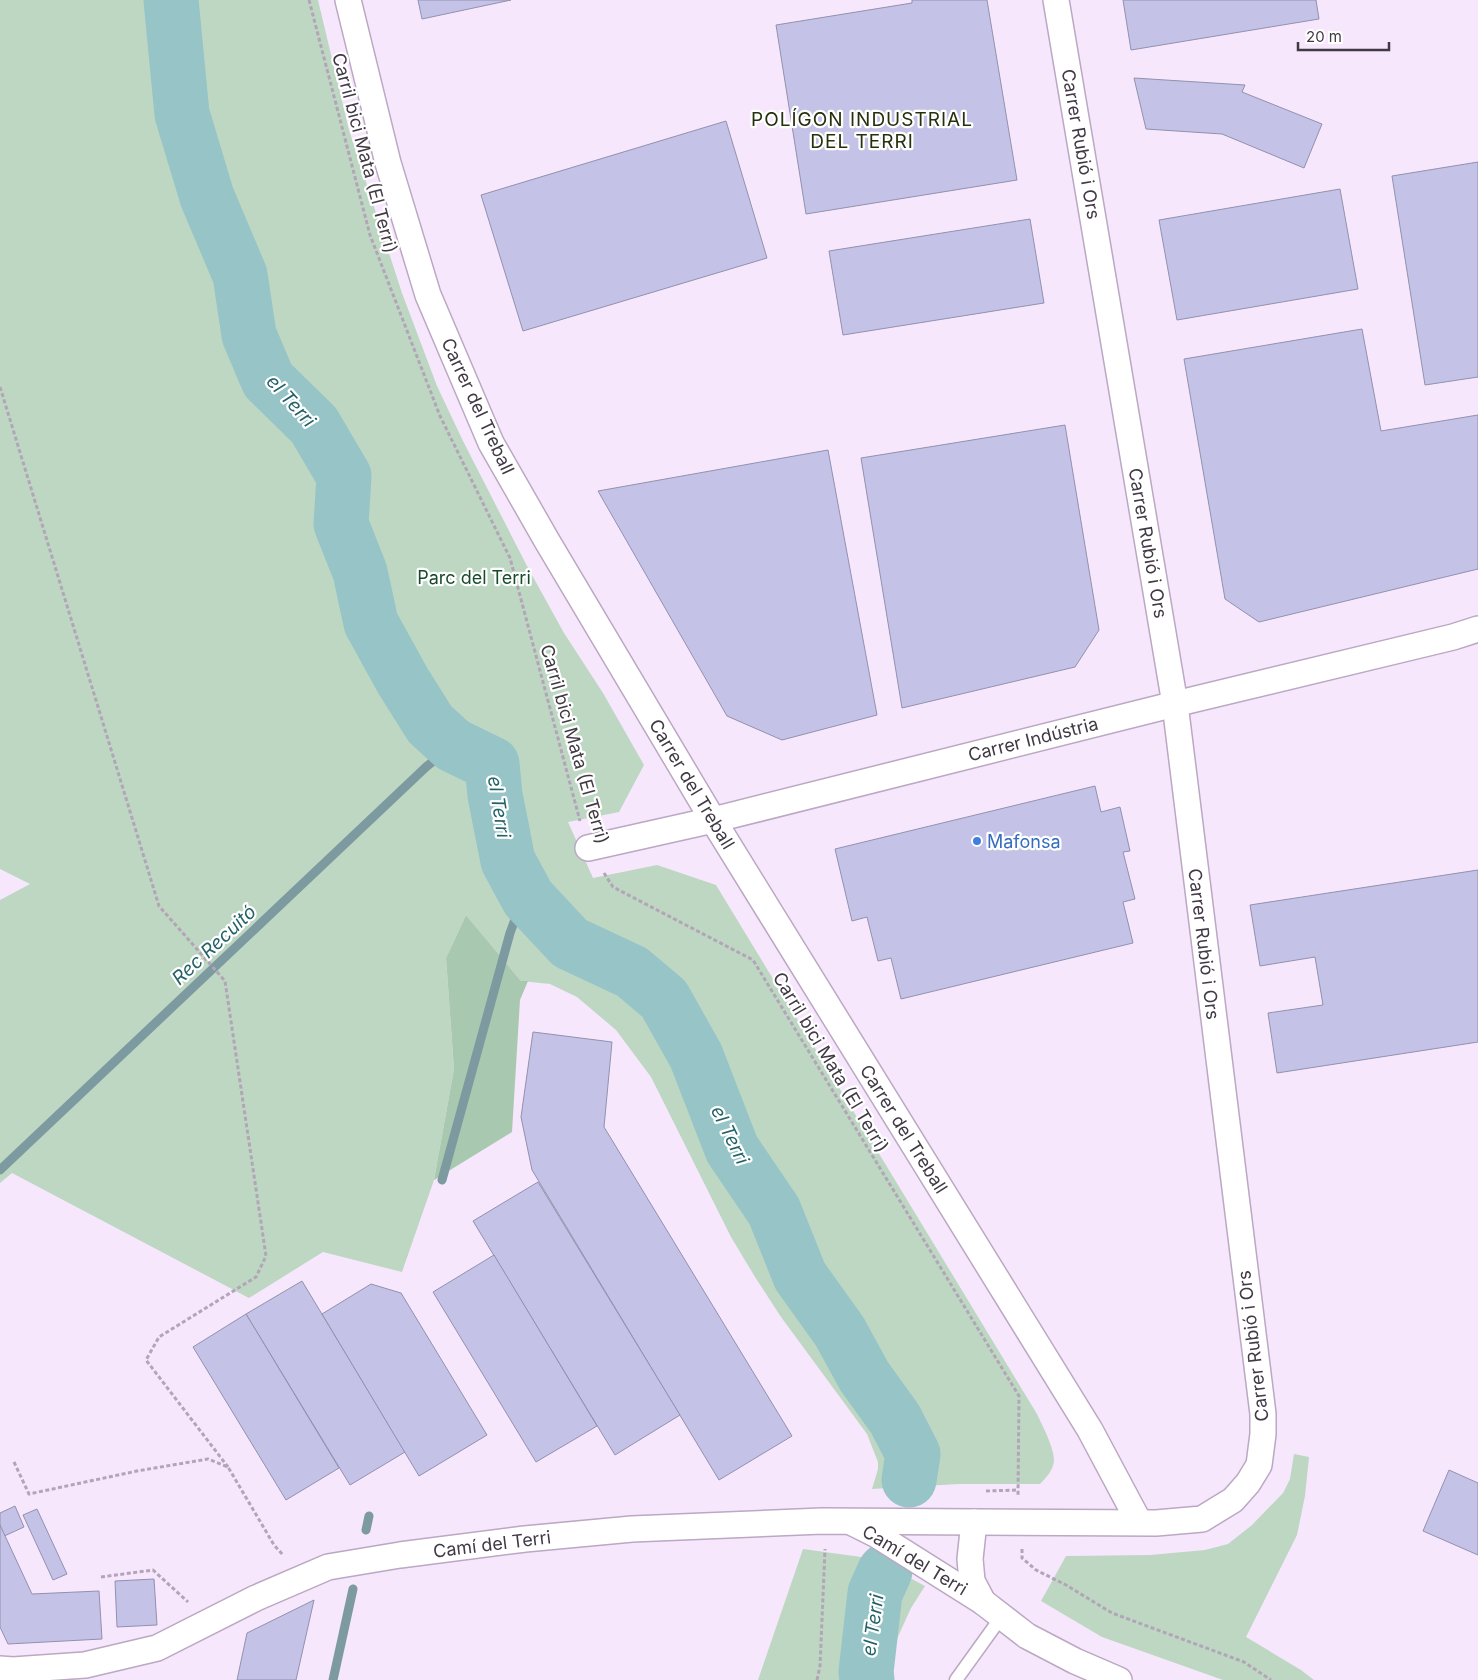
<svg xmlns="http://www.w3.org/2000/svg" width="1478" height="1680" viewBox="0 0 1478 1680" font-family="Inter,sans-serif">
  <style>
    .green { fill: #bdd7c3 }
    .forest { fill: #a8c9b0 }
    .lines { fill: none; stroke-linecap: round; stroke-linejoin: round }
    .stream { stroke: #7c9aa0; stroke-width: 9 }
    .river { stroke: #96c4c7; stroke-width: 55 }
    .building { fill: #c4c2e6; stroke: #9291ae }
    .lane-casing { stroke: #bba8c2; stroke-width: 15 }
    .street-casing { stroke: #bba8c2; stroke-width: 28 }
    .path { stroke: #b2a5b7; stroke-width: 3; stroke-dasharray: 4 2.5; stroke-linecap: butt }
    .lane { stroke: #fff; stroke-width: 12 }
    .street { stroke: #fff; stroke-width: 25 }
    .shop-dot { fill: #3f7fe0; stroke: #fff; stroke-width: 2 }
    .labels { text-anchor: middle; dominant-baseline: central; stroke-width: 4.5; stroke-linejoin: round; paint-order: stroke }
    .street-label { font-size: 18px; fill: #413944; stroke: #fff }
    .park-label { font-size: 18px; fill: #174c2a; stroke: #fff }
    .shop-label { font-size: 18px; fill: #366cbe; stroke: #fff; text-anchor: start }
    .neighbourhood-label { font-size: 19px; letter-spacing: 1px; fill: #25310c; stroke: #fff }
    .water-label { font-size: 19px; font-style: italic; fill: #236266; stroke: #fff }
  </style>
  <rect width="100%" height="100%" fill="#f7e7fd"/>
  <g class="green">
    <path d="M0 0H318L349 130 402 293 437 386 463 441 527 566 564 633 603 693 644 765 619 812 568 822 593 878 657 865 716 885 1037 1414C1042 1425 1054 1447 1054 1460 1054 1469 1046 1478 1040 1484H959L872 1489 878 1469V1462L867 1434 781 1317 755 1277 731 1237 651 1077 616 1030 577 997 550 984 521 981 466 915 446 958 454 1069 434 1180 402 1272 323 1252 249 1298 12 1173 0 1183V900L30 884 0 869Z"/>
    <polygon points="1294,1454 1309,1457 1305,1496 1297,1535 1246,1637 1301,1670 1314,1680 1223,1680 1102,1637 1041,1601 1066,1556 1150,1555 1205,1550 1228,1544 1252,1525 1283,1493 1290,1479"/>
    <polygon points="803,1549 861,1557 878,1561 925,1586 911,1608 891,1652 891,1680 758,1680"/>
  </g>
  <polygon class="forest" points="466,915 521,981 528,981 520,1000 512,1132 434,1180 454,1069 446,958"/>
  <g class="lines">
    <g class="stream">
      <polyline points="0,1170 426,767 453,745"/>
      <polyline points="442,1180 510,933 520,906 528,898"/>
      <polyline points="366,1530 369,1516"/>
      <polyline points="333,1680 353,1589"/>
    </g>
    <g class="river">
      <polyline points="171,0 182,114 207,197 240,275 249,335 268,380 314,425 344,476 341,524 360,572 371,623 403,681 430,724 453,745 492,764 495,795 508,861 528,898 570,943 632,972 664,999 696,1056 732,1149 774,1211 800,1276 840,1332 864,1376 895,1419 913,1454 909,1480"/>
      <polyline points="867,1680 866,1672 875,1593 885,1571"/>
    </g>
  </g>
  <g class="building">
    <polygon points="418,0 511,0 422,19"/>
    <polygon points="912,0 987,0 1017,180 806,214 776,25 912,3"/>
    <polygon points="1123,0 1316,0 1319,19 1131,50"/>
    <polygon points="1134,78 1245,85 1242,92 1322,124 1304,168 1222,134 1146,129"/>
    <polygon points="726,121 767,258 523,331 481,195"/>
    <polygon points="1478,162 1478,377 1425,385 1392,176"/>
    <polygon points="1340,189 1358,289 1177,320 1159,220"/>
    <polygon points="1030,219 1044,303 843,335 829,251"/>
    <polygon points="1362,329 1381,431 1478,415 1478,569 1259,622 1225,599 1184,359"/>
    <polygon points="1065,425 1099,630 1075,667 902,708 861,458"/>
    <polygon points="828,450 877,715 782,740 727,716 598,491"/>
    <polygon points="1095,786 1101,812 1120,807 1130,851 1123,852 1135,899 1123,902 1133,943 901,999 891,958 878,961 867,917 852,921 835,849"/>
    <polygon points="1478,870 1478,1042 1277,1073 1268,1013 1323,1005 1315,957 1260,966 1250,905"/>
    <polygon points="533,1032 612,1042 604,1127 792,1436 719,1480 532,1170 521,1117"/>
    <polygon points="538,1182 680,1415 615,1455 473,1221"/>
    <polygon points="494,1255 597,1426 536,1462 433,1292"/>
    <polygon points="302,1281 405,1452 350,1485 246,1314"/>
    <polygon points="371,1284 401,1293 487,1435 419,1476 322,1314"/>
    <polygon points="246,1314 339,1468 286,1500 193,1347"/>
    <polygon points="1449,1470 1478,1483 1478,1555 1423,1531"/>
    <polygon points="15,1506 24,1527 0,1538 0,1513"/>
    <polygon points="37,1509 67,1574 53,1580 23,1515"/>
    <polygon points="0,1525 32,1594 99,1591 102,1639 8,1644 0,1627"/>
    <polygon points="154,1579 157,1625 117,1627 115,1581"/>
    <polygon points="314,1600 296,1680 237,1680 247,1633"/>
  </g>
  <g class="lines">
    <defs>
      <polyline id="lane" points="956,1680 1002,1616"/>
      <g id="street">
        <polyline points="348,0 388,163 428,295 491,443 547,541 713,820 1090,1430 1139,1522"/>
        <polyline points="588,848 713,820 1175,704 1453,637 1478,629"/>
        <polyline points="974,1522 970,1559 972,1581 983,1602"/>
        <polyline points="853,1523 875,1534 983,1602 1027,1636 1075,1661 1119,1680"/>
        <polyline points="0,1669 13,1670 85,1665 157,1648 256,1598 328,1567 400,1555 525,1539 632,1529 822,1521 1156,1523 1202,1519 1233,1500 1248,1483 1259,1465 1263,1434 1263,1414 1175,704 1056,0"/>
      </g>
    </defs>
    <use href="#lane" class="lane-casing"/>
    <use href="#street" class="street-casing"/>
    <g class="path">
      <polyline points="309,0 370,235 440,416 510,558 580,821"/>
      <polyline points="0,387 159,906 225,981 266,1256 256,1277 159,1337 146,1360 228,1467"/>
      <polyline points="604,873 613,887 753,960 1019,1396 1018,1495"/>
      <polyline points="14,1462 29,1494 137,1471 208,1459 228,1467 274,1545 283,1555"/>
      <polyline points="986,1491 1018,1490"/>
      <polyline points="1022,1549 1022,1558 1036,1570 1066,1585 1112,1613 1244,1662 1271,1680"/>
      <polyline points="101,1577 153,1570 188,1602"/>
      <polyline points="817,1680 820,1666 825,1549"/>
    </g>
    <use href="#lane" class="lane"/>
    <use href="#street" class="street"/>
  </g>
  <circle class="shop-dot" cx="977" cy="841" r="5"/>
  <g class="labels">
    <g class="street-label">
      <text transform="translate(1081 144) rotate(80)">Carrer Rubió i Ors</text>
      <text transform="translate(365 153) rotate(75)">Carril bici Mata (El Terri)</text>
      <text transform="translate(478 406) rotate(65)">Carrer del Treball</text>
      <text transform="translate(1148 543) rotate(80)">Carrer Rubió i Ors</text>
      <text transform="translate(1033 739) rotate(-14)">Carrer Indústria</text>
      <text transform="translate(575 744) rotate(74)">Carril bici Mata (El Terri)</text>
      <text transform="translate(692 784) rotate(59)">Carrer del Treball</text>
      <text transform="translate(1204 944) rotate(83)">Carrer Rubió i Ors</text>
      <text transform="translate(831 1062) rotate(59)">Carril bici Mata (El Terri)</text>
      <text transform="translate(904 1129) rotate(58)">Carrer del Treball</text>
      <text transform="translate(1253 1346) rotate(-97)">Carrer Rubió i Ors</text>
      <text transform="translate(492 1544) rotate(-7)">Camí del Terri</text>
      <text transform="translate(915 1560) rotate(31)">Camí del Terri</text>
    </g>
    <g class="park-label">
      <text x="474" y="577">Parc del Terri</text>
    </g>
    <g class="shop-label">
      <text x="987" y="841">Mafonsa</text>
    </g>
    <g class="neighbourhood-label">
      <text x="862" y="119">POLÍGON INDUSTRIAL<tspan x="862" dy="22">DEL TERRI</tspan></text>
    </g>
    <g class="water-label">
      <text transform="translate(291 401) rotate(48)">el Terri</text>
      <text transform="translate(499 807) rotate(81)">el Terri</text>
      <text transform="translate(214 945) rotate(-43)">Rec Recuitó</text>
      <text transform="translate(730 1135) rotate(64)">el Terri</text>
      <text transform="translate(873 1625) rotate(-82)">el Terri</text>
    </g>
  </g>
  <path d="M1298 42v8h91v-8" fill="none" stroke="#413944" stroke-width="2.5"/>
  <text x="1306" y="42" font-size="15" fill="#413944" stroke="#ffffff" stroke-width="4" paint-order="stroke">20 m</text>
</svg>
